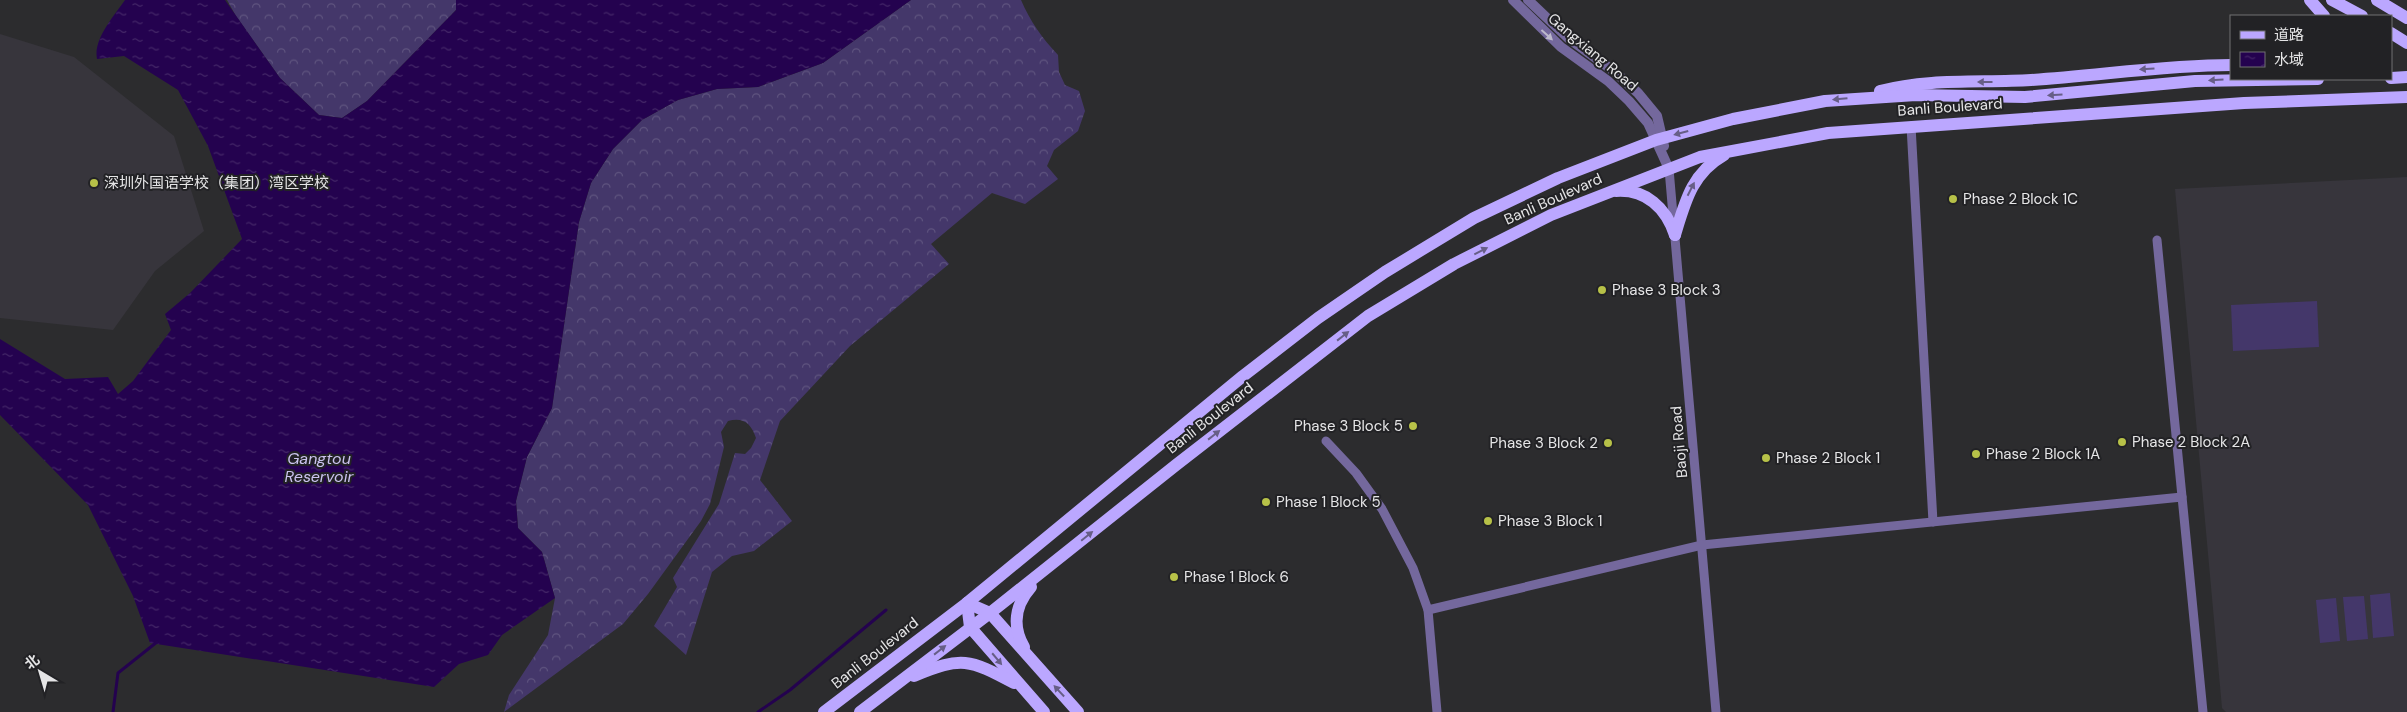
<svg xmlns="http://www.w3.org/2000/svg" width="2407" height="712" viewBox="0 0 2407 712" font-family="'DM Sans','Noto Sans SC',sans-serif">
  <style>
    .built { fill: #37353c }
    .forest { fill: url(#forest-crowns) }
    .pitch { fill: #44376a }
    .water { fill: url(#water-ripples) }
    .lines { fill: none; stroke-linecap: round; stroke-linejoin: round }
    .stream { stroke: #24024f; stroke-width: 3 }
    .minor { stroke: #74689d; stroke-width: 9 }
    .tertiary { stroke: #74689d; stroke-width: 10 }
    .primary { stroke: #bba7ff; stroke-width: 12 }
    .oneway { fill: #bdb9cc }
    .oneway2 { fill: #675e87 }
    .poi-dot { fill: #b7c148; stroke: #222225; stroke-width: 2 }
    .labels { text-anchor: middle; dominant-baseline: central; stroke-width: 4; stroke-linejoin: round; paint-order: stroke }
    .street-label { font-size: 15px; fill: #e5e5e6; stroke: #222225 }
    .poi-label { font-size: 15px; fill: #e5e5e6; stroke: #222225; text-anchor: start }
    .water-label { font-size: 16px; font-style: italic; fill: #cbc3ef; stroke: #222225 }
  </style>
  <defs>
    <pattern id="forest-crowns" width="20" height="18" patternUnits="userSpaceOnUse" patternTransform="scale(1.25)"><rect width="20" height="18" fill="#44376a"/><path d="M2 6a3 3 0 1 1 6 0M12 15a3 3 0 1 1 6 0" fill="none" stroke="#5f547f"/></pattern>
    <pattern id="water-ripples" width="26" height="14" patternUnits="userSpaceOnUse" patternTransform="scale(1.25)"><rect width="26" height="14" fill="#24024f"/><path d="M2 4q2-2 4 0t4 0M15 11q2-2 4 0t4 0" fill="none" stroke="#442768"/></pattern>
  </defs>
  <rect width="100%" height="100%" fill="#2c2c2e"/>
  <g class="built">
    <polygon points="0,34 74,57 174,136 204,231 155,271 113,330 0,318"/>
    <polygon points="2407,177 2407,712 2226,712 2222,708 2175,189"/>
  </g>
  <g class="forest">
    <polygon points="227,0 456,0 456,10 367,101 342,118 319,115 280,78 236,16"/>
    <path d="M911 0H1021C1030 21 1042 38 1058 55L1059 72 1065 85 1079 91 1085 111 1078 131 1054 150 1047 166 1058 179 1025 204 992 193 931 244 949 264 850 346 780 421 760 480 792 521 754 551 732 556 712 572 686 655 654 626 677 587 673 578 719 504 735 453 745 454 751 448 756 438C751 423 743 417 728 421L721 432 724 447 710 504 701 521 648 594 623 624 504 712 509 695 548 635 555 598 542 552 518 528 516 501 527 457 552 408 579 222 591 183 613 149 642 120 678 100 717 89 758 87 823 63Z"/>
  </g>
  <g class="pitch">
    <polygon points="2317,301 2319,347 2233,351 2231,305"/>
    <polygon points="2390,593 2394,636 2373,638 2370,595"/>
    <polygon points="2364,596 2368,639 2347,641 2343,597"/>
    <polygon points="2336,598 2340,641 2320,643 2316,600"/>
  </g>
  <path class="water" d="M125 0H225L280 78 319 115 342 118 367 101 456 10V0H911L823 63 758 87 717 89 678 100 642 120 613 149 591 183 579 222 552 408 527 457 516 501 518 528 542 552 555 598 502 635 488 655 459 664 434 687 150 643 133 596 88 505 0 415V339L65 379 108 377 118 394 133 381 171 330 165 314 190 293 242 239 208 146 178 90 124 56 97 59C93 39 114 16 125 0Z"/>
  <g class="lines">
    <g class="stream">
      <polyline points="113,712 118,673 157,642"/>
      <polyline points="758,712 790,690 886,610"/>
    </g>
    <g class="minor">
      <polyline points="1911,126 1933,522"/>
      <polyline points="1669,169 1716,712"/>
      <polyline points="2157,240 2203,712"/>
      <polyline points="1326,441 1356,473 1382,509 1413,568 1428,610 1437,712"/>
      <polyline points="1428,610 1702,545 2182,497"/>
    </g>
    <g class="tertiary">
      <polyline points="1513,0 1561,47 1608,81 1629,101 1648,123 1669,169"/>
      <polyline points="1528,0 1568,38 1615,72 1638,93 1657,116 1664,146"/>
    </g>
    <g class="primary">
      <polyline points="2310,0 2324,16"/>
      <polyline points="2332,0 2362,16"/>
      <polyline points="2377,0 2407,18"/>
      <polyline points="2391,33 2407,43"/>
      <polyline points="2391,78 2407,77"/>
      <path d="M1880 91C1929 78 1981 83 2031 80 2097 76 2164 65 2231 65"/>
      <path d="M1616 191C1646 189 1666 208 1675 235"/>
      <path d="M1675 235C1685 202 1692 173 1724 155"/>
      <polyline points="967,603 990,613 1078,712"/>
      <polyline points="967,603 970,627 1044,712"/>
      <path d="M1024 647C1012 626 1015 605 1031 587"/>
      <path d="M914 676C962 656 969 659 1014 683"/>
      <polyline points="824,712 967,603 1243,376 1318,318 1385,272 1474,218 1558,178 1656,140 1733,119 1825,101 1916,95 2025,97 2195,81 2318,79"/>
      <polyline points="860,712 990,613 1176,465 1368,316 1454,264 1551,215 1700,157 1828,133 2244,103 2407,97"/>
    </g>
  </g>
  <defs><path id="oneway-solid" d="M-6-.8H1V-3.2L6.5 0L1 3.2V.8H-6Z" transform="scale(1.25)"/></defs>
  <use class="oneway" href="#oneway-solid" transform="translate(1547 35) rotate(42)"/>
  <g class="oneway2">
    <use href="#oneway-solid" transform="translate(2147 69) rotate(176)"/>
    <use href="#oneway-solid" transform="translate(2216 80) rotate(177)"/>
    <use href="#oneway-solid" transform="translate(1985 82) rotate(180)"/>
    <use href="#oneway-solid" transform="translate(2055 95) rotate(177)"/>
    <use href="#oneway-solid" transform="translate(1840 99) rotate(175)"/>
    <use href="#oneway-solid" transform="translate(1681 133) rotate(165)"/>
    <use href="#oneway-solid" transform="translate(1691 189) rotate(-63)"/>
    <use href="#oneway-solid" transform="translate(1481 251) rotate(-27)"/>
    <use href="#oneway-solid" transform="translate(1343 336) rotate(-38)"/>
    <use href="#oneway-solid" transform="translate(1214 435) rotate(-38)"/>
    <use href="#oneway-solid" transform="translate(1087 536) rotate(-39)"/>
    <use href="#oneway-solid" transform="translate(940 650) rotate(-38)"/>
    <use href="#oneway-solid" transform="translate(997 659) rotate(50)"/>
    <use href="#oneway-solid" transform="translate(1059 691) rotate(-133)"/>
  </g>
  <g class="poi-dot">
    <circle cx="94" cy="183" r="5"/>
    <circle cx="1953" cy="199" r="5"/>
    <circle cx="1602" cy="290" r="5"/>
    <circle cx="1413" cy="426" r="5"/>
    <circle cx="2122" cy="442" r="5"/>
    <circle cx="1608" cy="443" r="5"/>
    <circle cx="1976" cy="454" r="5"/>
    <circle cx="1766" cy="458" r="5"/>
    <circle cx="1266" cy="502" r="5"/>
    <circle cx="1488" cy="521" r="5"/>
    <circle cx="1174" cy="577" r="5"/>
  </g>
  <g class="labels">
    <g class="street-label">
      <text transform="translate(1593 52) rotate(40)">Gangxiang Road</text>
      <text transform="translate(1950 107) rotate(-4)">Banli Boulevard</text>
      <text transform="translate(1553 199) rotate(-24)">Banli Boulevard</text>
      <text transform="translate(1210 418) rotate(-38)">Banli Boulevard</text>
      <text transform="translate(1679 442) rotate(-95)">Baoji Road</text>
      <text transform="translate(875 653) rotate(-38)">Banli Boulevard</text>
    </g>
    <g class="poi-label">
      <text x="104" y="183">深圳外国语学校（集团）湾区学校</text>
      <text x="1963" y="199">Phase 2 Block 1C</text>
      <text x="1612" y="290">Phase 3 Block 3</text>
      <text x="1403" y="426" text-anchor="end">Phase 3 Block 5</text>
      <text x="2132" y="442">Phase 2 Block 2A</text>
      <text x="1598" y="443" text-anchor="end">Phase 3 Block 2</text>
      <text x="1986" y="454">Phase 2 Block 1A</text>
      <text x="1776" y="458">Phase 2 Block 1</text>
      <text x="1276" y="502">Phase 1 Block 5</text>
      <text x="1498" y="521">Phase 3 Block 1</text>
      <text x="1184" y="577">Phase 1 Block 6</text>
    </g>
    <g class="water-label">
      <text x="319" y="458">Gangtou<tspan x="319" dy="18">Reservoir</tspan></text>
    </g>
  </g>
  <rect x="2230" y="15" width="162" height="65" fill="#222225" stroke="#707072"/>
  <rect x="2240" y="31" width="25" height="8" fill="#bba7ff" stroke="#707072"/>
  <text x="2274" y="40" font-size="15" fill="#e5e5e6">道路</text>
  <rect x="2240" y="52" width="25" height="15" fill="url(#water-ripples)" stroke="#707072"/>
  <text x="2274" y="65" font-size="15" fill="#e5e5e6">水域</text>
  <g transform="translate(40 672) rotate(322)" stroke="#222225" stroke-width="4" paint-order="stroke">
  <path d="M0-4L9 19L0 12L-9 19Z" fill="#e5e5e6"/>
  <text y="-8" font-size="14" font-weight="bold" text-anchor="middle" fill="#e5e5e6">北</text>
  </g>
</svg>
